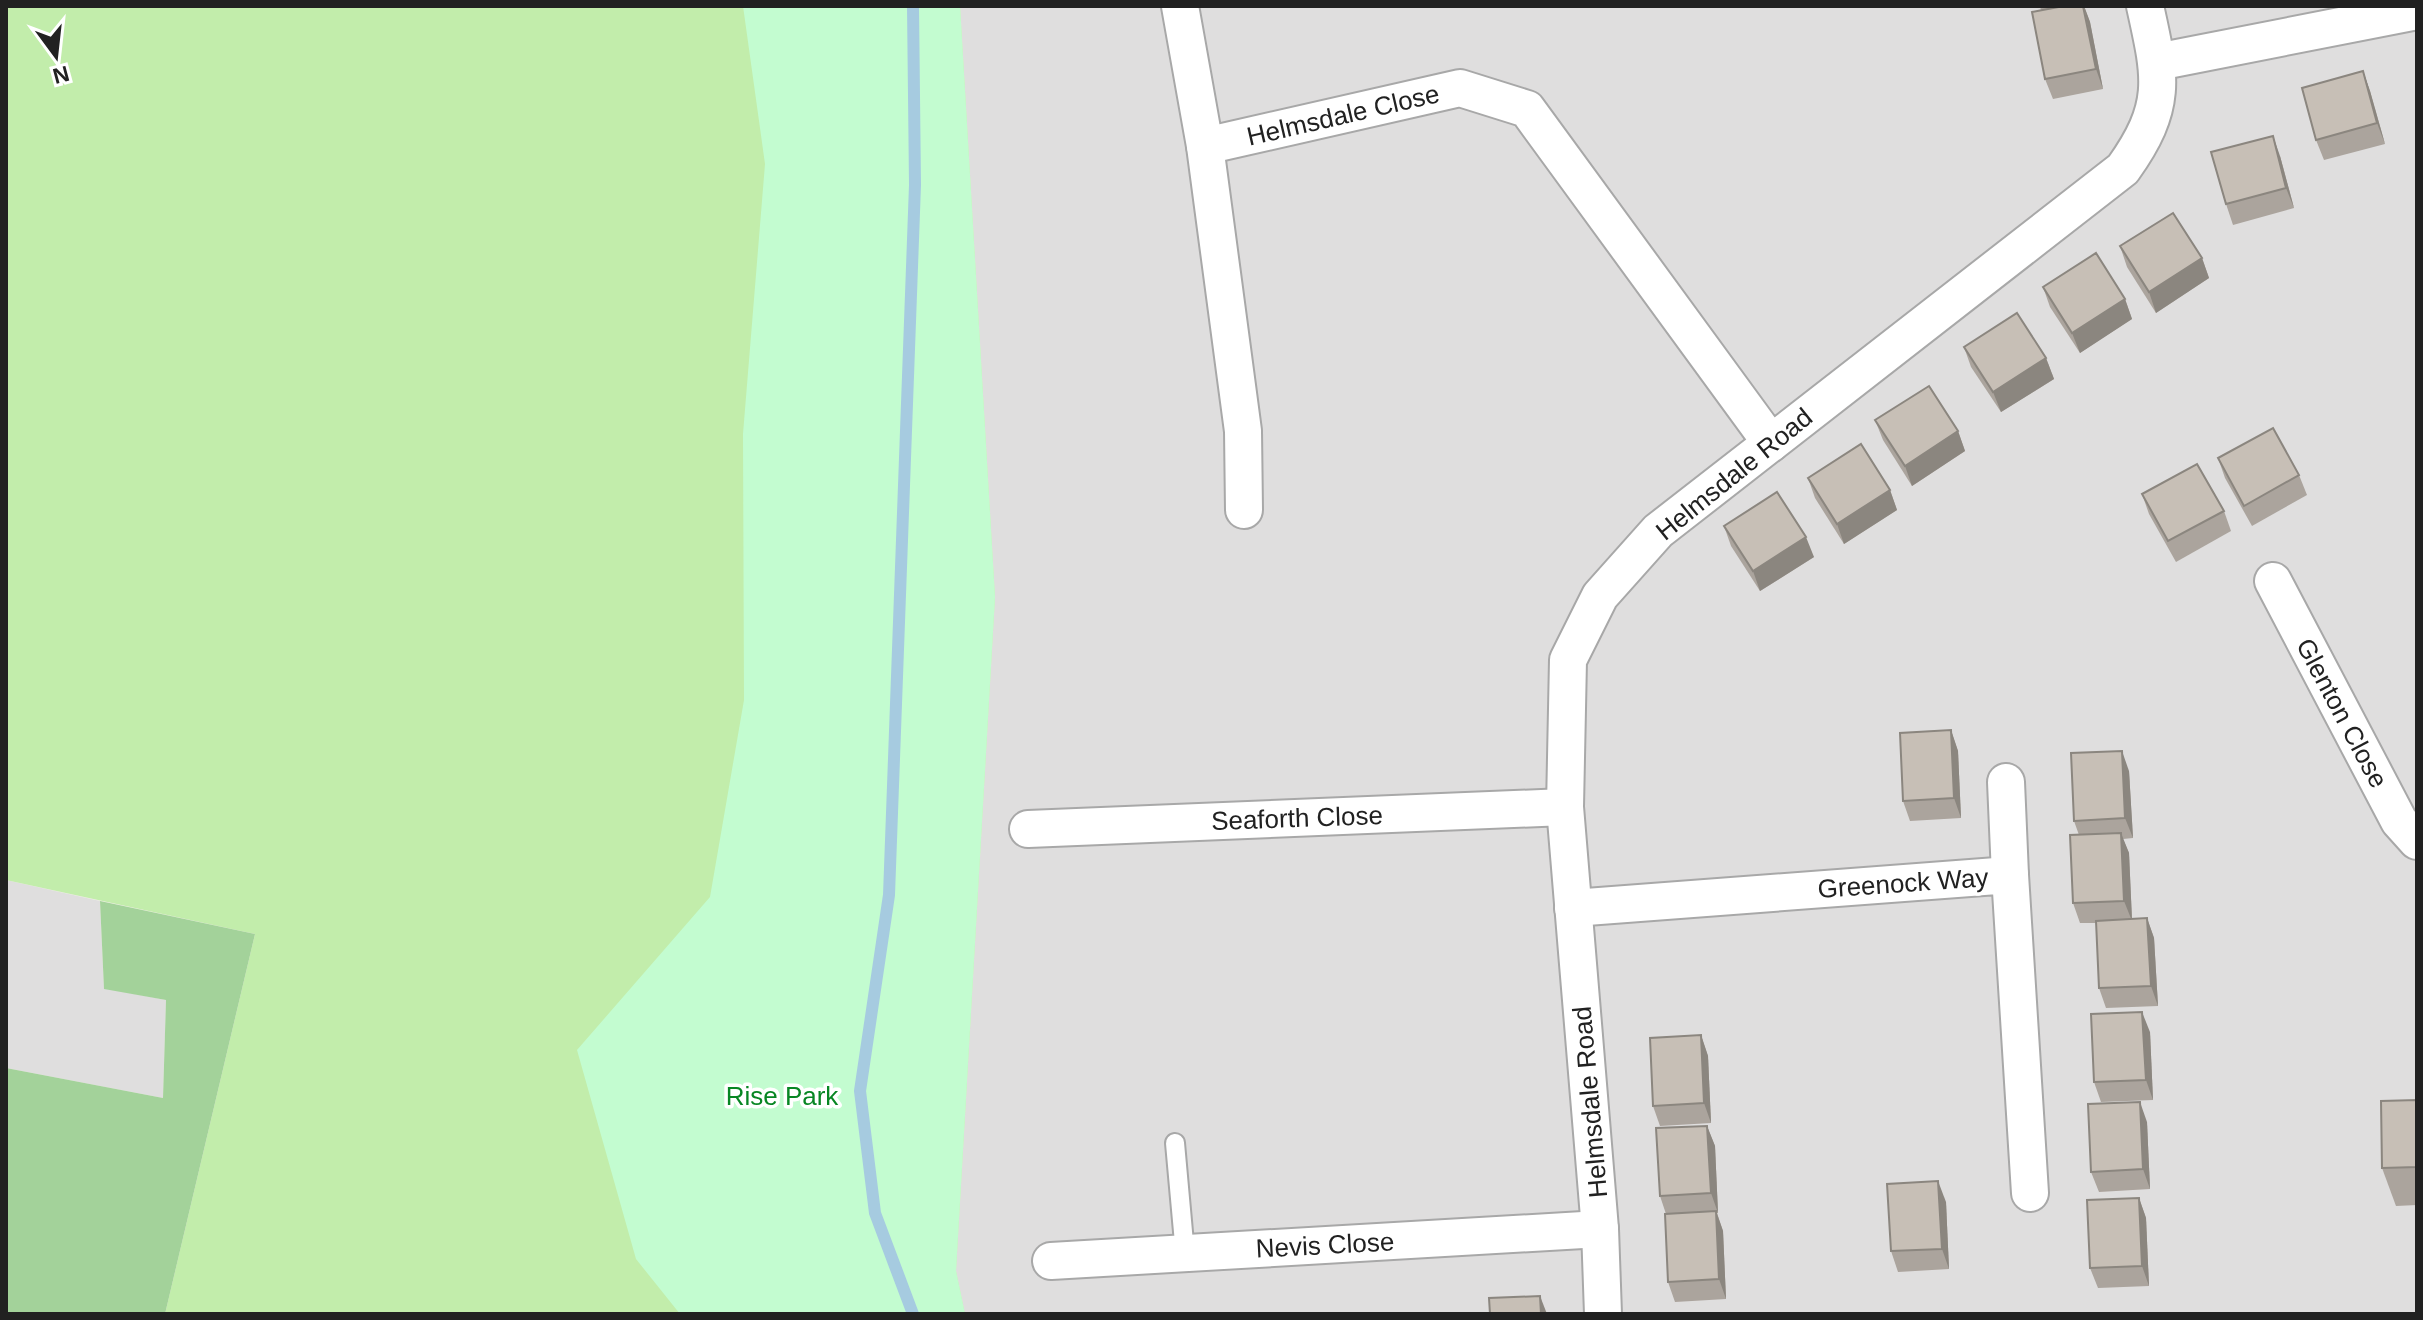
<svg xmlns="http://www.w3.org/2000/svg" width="2423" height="1320" viewBox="0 0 2423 1320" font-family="Helvetica,sans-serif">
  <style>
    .residential { fill: #dfdede }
    .grass { fill: #c2edab }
    .forest { fill: #a3d29a }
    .park { fill: #c3fcd0 }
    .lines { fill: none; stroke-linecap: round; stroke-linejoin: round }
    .stream { stroke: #a6cbe0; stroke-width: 12 }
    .service-casing { stroke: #a8a8a8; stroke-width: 22 }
    .minor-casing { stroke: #a8a8a8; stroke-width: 40 }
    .service { stroke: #fff; stroke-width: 18 }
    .minor { stroke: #fff; stroke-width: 36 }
    .wall { fill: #aba49d }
    .shaded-wall { fill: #8b867f }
    .building { fill: #c7bfb6; stroke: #8b867f; stroke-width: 2 }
    .labels { text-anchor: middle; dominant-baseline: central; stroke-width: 7; stroke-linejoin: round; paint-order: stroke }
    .street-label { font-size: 26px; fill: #212121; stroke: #fff }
    .park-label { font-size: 26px; fill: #078623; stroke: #fff }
  </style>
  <rect width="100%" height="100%" fill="#f1efe7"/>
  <g class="residential">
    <polygon points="960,6 2417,6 2417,1314 965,1314 956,1271 995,597"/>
    <polygon points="6,880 100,901 104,988 166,1000 163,1098 6,1068"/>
  </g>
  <polygon class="grass" points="6,6 960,6 995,597 956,1271 965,1314 165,1314 255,934 6,880"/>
  <polygon class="forest" points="100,901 255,934 165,1314 6,1314 6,1068 163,1098 166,1000 104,989"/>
  <polygon class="park" points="743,6 960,6 995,597 956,1271 965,1314 680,1314 636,1259 577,1050 710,897 744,700 743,434 765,164"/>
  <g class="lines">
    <polyline class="stream" points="913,6 915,185 889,895 860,1091 875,1213 913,1314"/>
    <defs>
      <polyline id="service" points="1175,1143 1185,1254"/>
      <g id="minor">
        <polyline points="1180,6 1205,146"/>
        <polyline points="2157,62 2417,11"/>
        <polyline points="1244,510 1243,431 1205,146 1460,88 1527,109 1771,443"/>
        <polyline points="2273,581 2399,821 2417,841"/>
        <polyline points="2006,782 2010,875"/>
        <polyline points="1028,829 1565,807"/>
        <polyline points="1573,908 2010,875 2030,1193"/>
        <polyline points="1051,1261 1600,1229"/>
        <path d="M1603 1314 1600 1229 1565 807 1568 660 1600 596 1658 531 2123 169C2168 106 2161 78 2145 6"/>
      </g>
    </defs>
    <use href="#service" class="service-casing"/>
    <use href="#minor" class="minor-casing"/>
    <use href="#service" class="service"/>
    <use href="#minor" class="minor"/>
  </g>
  <g class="wall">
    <polygon points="2040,6 2084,6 2090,22 2103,89 2053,99 2045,79 2041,11"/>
    <polygon points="2363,71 2370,91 2385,144 2324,160 2316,140"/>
    <polygon points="2280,156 2294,208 2233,225 2226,204"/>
    <polygon points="2120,246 2202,258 2209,278 2156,313 2127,267"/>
    <polygon points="2043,287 2125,299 2132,319 2080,353 2050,307"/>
    <polygon points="1964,347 2046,358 2054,379 2001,412 1971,367"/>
    <polygon points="1875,420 1958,431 1965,451 1912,486 1883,440"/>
    <polygon points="2218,458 2299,475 2307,495 2252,526 2225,478"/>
    <polygon points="1808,478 1890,490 1897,510 1844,544 1815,498"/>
    <polygon points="2142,494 2224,511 2231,531 2176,562 2149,514"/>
    <polygon points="1724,526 1814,557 1760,591 1731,546"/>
    <polygon points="1951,730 1958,751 1961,818 1910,821 1903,801"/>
    <polygon points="2129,771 2133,838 2123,839 2129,853 2132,919 2147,918 2154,938 2158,1006 2106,1008 2099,988 2096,923 2080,923 2073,903 2079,835 2074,821"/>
    <polygon points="2150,1032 2153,1100 2101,1102 2094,1082"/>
    <polygon points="1701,1035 1708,1056 1711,1123 1660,1126 1653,1106"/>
    <polygon points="2417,1100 2417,1205 2396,1206 2382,1168"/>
    <polygon points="2147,1122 2150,1189 2099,1192 2091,1172"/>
    <polygon points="1707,1126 1715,1146 1718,1213 1717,1213 1723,1231 1726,1299 1675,1302 1668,1282 1666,1214 1660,1196"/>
    <polygon points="2139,1198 2146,1218 2149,1286 2098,1288 2090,1268"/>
    <polygon points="1946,1202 1949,1269 1898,1272 1891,1251"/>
  </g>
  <g class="shaded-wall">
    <polygon points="2084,6 2090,22 2103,89 2096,69"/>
    <polygon points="2363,71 2370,91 2385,144 2377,123"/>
    <polygon points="2273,136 2280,156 2294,208 2286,188"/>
    <polygon points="2202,258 2209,278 2156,313 2149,292"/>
    <polygon points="2125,299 2132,319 2080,353 2072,333"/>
    <polygon points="2046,358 2054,379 2001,412 1993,392"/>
    <polygon points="1958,431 1965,451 1912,486 1905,466"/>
    <polygon points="1890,490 1897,510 1844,544 1837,524"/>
    <polygon points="1806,537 1814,557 1760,591 1753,571"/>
    <polygon points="1951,730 1958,751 1961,818 1954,798"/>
    <polygon points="2122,751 2129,771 2133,838 2125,818"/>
    <polygon points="2121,833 2129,853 2132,921 2124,901"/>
    <polygon points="2147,918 2154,938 2158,1006 2151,986"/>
    <polygon points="2142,1012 2150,1032 2153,1100 2146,1080"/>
    <polygon points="1701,1035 1708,1056 1711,1123 1704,1103"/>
    <polygon points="2140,1102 2147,1122 2150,1189 2143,1169"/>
    <polygon points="1707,1126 1715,1146 1718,1213 1711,1193"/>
    <polygon points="1938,1181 1946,1202 1949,1269 1942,1249"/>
    <polygon points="2139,1198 2146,1218 2149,1286 2142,1266"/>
    <polygon points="1716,1211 1723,1231 1726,1299 1719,1279"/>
    <polygon points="1540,1296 1547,1314 1541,1314"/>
  </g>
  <g class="building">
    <polygon points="2064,6 2083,6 2096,69 2045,79 2032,12"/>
    <polygon points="2363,71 2377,123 2316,140 2302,88"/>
    <polygon points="2273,136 2286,188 2226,204 2211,152"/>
    <polygon points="2173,213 2202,258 2149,292 2120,246"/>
    <polygon points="2096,253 2125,299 2072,333 2043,287"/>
    <polygon points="2017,313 2046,358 1993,392 1964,347"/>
    <polygon points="1929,386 1958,431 1905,466 1875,420"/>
    <polygon points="2273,428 2299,475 2244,506 2218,458"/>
    <polygon points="1861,444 1890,490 1837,524 1808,478"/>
    <polygon points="2197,464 2224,511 2168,541 2142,494"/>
    <polygon points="1777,492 1806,537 1753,571 1724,526"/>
    <polygon points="1951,730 1954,798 1903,801 1900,733"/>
    <polygon points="2122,751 2125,818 2074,821 2071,753"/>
    <polygon points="2121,833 2124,901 2073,903 2070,835"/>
    <polygon points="2147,918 2151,986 2099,988 2096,921"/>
    <polygon points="2142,1012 2146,1080 2094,1082 2091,1014"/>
    <polygon points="1701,1035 1704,1103 1653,1106 1650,1038"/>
    <polygon points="2417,1100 2417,1167 2382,1168 2381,1101"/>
    <polygon points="2140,1102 2143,1169 2091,1172 2088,1104"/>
    <polygon points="1707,1126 1711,1193 1660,1196 1656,1128"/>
    <polygon points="1938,1181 1942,1249 1891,1251 1887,1184"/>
    <polygon points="2139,1198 2142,1266 2090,1268 2087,1200"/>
    <polygon points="1716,1211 1719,1279 1668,1282 1665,1214"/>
    <polygon points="1540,1296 1541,1314 1490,1314 1489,1298"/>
  </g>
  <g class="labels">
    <g class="street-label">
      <text transform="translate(1343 115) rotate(-13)">Helmsdale Close</text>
      <text transform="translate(1734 474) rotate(-39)">Helmsdale Road</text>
      <text transform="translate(2342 713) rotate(62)">Glenton Close</text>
      <text transform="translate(1297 818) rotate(-2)">Seaforth Close</text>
      <text transform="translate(1903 883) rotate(-4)">Greenock Way</text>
      <text transform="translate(1590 1102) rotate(-95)">Helmsdale Road</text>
      <text transform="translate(1325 1245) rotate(-3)">Nevis Close</text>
    </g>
    <g class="park-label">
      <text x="782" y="1096">Rise Park</text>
    </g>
  </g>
  <rect width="2423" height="1320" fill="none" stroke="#212121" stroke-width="16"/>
  <g transform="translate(56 56) rotate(165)" stroke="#ffffff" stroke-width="6" paint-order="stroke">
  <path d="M0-6L14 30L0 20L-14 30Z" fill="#212121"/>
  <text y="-12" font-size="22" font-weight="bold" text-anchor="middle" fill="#212121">N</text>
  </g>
</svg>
